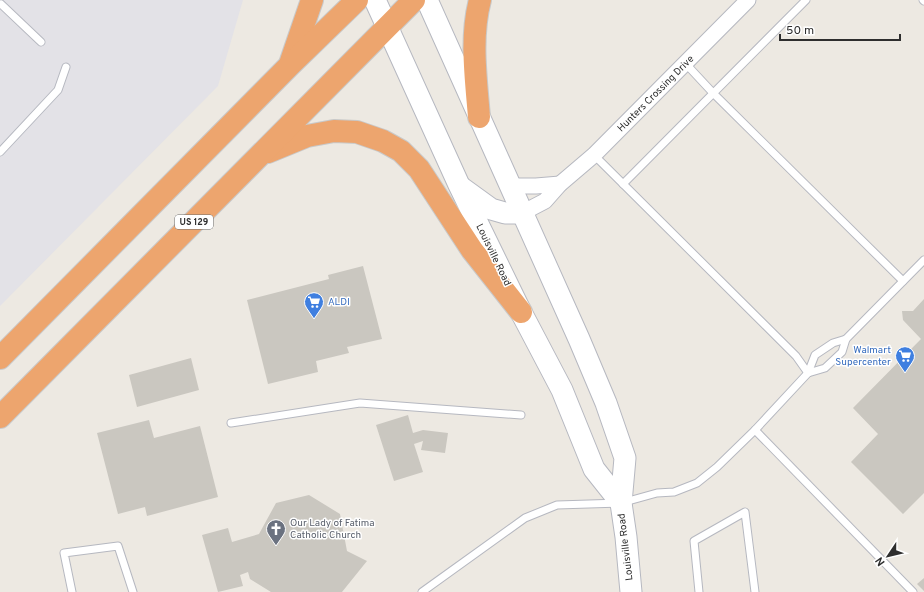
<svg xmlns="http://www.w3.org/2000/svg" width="924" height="592" viewBox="0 0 924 592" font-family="Overpass,sans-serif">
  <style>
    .industrial { fill: #e3e2e7 }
    .building { fill: #cac7c0 }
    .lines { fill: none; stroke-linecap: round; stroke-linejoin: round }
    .lane-casing { stroke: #b6b8c0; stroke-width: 9 }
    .street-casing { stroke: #b6b8c0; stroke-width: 17 }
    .secondary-casing { stroke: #b6b8c0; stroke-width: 23 }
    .highway-casing { stroke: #c9c9c9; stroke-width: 24 }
    .lane { stroke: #fff; stroke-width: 7 }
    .street { stroke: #fff; stroke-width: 15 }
    .secondary { stroke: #fff; stroke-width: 21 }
    .highway { stroke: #eda56e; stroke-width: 22 }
    .labels { text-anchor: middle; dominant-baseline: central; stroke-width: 3; stroke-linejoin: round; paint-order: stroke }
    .shield { fill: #fff; stroke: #6d6d6d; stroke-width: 1 }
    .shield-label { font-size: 9px; font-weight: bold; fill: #2e2e2e }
    .street-label { font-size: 10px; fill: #2e2e2e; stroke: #fff }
    .shop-label { font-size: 10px; fill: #366cbe; stroke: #fff; text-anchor: start }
    .worship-label { font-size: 10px; fill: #5b616d; stroke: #fff; text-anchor: start }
  </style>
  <rect width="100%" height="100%" fill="#ede9e2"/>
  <polygon class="industrial" points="0,0 243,0 218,86 0,306"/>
  <g class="building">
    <polygon points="363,266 382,339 347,347 349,353 316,361 318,372 268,384 247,300 329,279 328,275"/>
    <polygon points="924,299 924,493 903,514 851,462 878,434 853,408 921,339 903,320 902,311 913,311"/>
    <polygon points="191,358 199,390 137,407 129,375"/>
    <polygon points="408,415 413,433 423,430 448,433 445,453 421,450 423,441 414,444 423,472 394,481 376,425"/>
    <polygon points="149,420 154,438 200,426 218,497 147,516 145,507 118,514 97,433"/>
    <polygon points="309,495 340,514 347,551 367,561 342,592 271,592 250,579 248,572 240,575 243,586 218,592 202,535 228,528 232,542 259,534 276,503"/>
    <polygon points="924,578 924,591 917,584"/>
  </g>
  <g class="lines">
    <defs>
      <g id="lane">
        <polyline points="923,0 924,1"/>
        <polyline points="1,4 41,42"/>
        <polyline points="686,64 713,93 903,281"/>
        <polyline points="0,152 58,90 66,67"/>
        <polyline points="594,155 796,356 808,373"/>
        <polyline points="623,184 806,0"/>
        <polyline points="808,373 825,368 842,352 846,339 924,260"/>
        <polyline points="231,423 360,403 521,415"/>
        <polyline points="755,430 913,592"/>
        <polyline points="72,592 64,553 118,546 133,592"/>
        <polyline points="422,592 525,518 557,505 621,503 657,493 674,492 697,483 717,467 755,430 808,373 815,355 833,343 846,339"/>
        <polyline points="699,592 694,541 745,512 755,592"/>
      </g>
      <g id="street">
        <polyline points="510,186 536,186 560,184"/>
        <polyline points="522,213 545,201 560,184 594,155 748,0"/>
      </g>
      <g id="secondary">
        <polyline points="375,0 459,185 521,312 562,390 594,469 621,503"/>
        <polyline points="427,0 579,339 606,403 625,458 621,503 626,537 631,592"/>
        <polyline points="462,188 491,209 505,213 522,213"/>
      </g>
      <g id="highway">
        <polyline points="291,61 312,0"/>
        <path d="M479 117C476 79 470 38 480 0"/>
        <polyline points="268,152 307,136 334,131 357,132 383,141 401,151 419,169 472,250 521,312"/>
        <polyline points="0,358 290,65 357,0"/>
        <polyline points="0,417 414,0"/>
      </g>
    </defs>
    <use href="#lane" class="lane-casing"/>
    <use href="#street" class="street-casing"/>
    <use href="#secondary" class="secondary-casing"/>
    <use href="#highway" class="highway-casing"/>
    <use href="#lane" class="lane"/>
    <use href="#street" class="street"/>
    <use href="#secondary" class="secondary"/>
    <use href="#highway" class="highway"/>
  </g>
  <defs>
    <symbol id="supermarket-pin" viewBox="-11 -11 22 30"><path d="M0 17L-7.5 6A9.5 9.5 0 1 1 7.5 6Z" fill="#3f7fe0" stroke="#fff"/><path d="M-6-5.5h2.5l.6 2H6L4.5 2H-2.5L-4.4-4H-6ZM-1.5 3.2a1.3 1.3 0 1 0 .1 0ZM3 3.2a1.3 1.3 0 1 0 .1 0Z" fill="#fff"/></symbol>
    <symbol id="church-pin" viewBox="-11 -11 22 30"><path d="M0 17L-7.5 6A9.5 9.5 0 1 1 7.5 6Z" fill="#6b7280" stroke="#fff"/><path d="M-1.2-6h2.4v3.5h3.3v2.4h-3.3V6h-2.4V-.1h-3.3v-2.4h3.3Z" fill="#fff"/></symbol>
  </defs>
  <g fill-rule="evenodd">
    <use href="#supermarket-pin" x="303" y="291" width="22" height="30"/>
    <use href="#supermarket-pin" x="894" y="345" width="22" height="30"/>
    <use href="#church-pin" x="265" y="518" width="22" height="30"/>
  </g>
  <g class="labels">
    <rect class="shield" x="175" y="215" width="38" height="14" rx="3"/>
    <g class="shield-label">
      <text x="194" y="222">US 129</text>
    </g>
    <g class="street-label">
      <text transform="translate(656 94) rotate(-45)">Hunters Crossing Drive</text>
      <text transform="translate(493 255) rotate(64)">Louisville Road</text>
      <text transform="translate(626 547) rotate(-97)">Louisville Road</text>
    </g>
    <g class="shop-label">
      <text x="328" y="302">ALDI</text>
      <text x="891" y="350" text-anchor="end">Walmart<tspan x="891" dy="12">Supercenter</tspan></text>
    </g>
    <g class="worship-label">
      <text x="290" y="523">Our Lady of Fatima<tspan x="290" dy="12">Catholic Church</tspan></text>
    </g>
  </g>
  <g transform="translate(888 556) rotate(235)" stroke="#ffffff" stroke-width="3" paint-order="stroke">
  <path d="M0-3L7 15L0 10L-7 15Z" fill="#2e2e2e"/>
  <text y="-6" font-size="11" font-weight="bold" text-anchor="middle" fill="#2e2e2e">N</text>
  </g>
  <path d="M780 34v6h120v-6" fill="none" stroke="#2e2e2e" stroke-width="2"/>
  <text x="786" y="34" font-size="12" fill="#2e2e2e" stroke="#ffffff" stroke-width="3" paint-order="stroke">50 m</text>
</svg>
